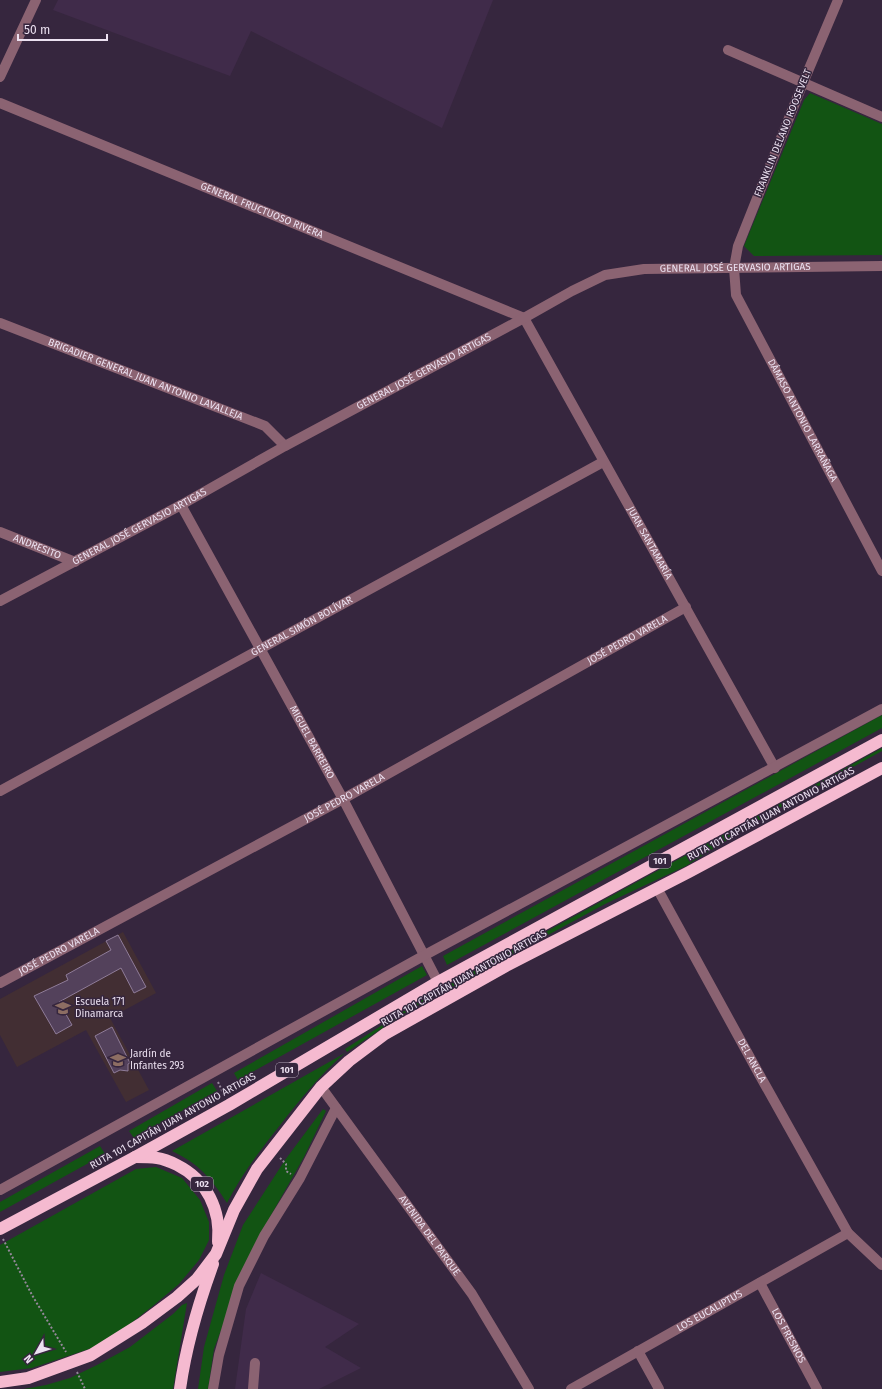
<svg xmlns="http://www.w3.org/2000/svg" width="882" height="1389" viewBox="0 0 882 1389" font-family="'Fira Sans',sans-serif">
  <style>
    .commercial { fill: #422e33 }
    .built { fill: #402b4a }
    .green { fill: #125413 }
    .building { fill: #53415b; stroke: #8f7c99 }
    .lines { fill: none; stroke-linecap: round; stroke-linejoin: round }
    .path { stroke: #95889b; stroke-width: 2; stroke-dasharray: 2 2; stroke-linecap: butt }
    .minor { stroke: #8b6372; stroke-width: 10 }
    .highway { stroke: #f5bad0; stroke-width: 12 }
    .labels { text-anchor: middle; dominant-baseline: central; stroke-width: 3; stroke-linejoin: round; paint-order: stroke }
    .shield { fill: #36263e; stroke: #b5a9bb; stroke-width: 1 }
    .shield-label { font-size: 9px; font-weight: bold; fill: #ece1f1 }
    .street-label { font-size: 10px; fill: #ece1f1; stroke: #36263e }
    .poi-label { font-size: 10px; fill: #ece1f1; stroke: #36263e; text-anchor: start }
  </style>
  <rect width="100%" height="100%" fill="#36263e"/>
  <polygon class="commercial" points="123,932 156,993 110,1018 149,1090 126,1102 86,1030 17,1067 0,1035 0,999"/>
  <g class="built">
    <polygon points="58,0 493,0 442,128 251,31 230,76 53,10"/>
    <polygon points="261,1273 359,1324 325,1347 361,1368 319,1389 235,1389 246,1309"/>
  </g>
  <g class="green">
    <polygon points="810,93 882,124 882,255 754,256 744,246 804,100"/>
    <polygon points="882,715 882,728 447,965 443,956"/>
    <polygon points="882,748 882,751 772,812 686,866 605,904 408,1011 347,1052 345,1049 407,1009 436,992"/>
    <polygon points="422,966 427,975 238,1080 234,1073"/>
    <path d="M345 1053C321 1074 301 1098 281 1124 261 1149 242 1174 227 1203 211 1178 199 1164 172 1151Z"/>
    <polygon points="212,1083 217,1091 134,1138 129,1131"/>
    <polygon points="323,1109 326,1111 304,1157 262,1231 239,1282 214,1349 208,1389 198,1389 204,1347 224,1275 243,1225 285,1160"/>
    <polygon points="100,1146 105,1154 0,1212 0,1202"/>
    <polygon points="156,1167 182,1178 200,1200 209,1222 209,1240 199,1260 179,1284 154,1305 130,1324 92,1348 32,1368 0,1372 0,1245 136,1169"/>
    <polygon points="187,1303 173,1389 24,1389 46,1385 70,1378 97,1365 130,1347 173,1314 182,1305"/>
  </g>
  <g class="building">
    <polygon points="118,935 146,987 134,993 121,968 59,1002 72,1025 56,1034 34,996 68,980 66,975 111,950 106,941"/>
    <polygon points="112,1027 130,1063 128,1064 128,1071 120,1070 114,1073 95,1036"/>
  </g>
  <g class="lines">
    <g class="path">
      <polyline points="218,1082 224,1095"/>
      <polyline points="280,1158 286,1164 286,1171 291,1174"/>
      <polyline points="3,1239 32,1295 66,1352"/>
      <polyline points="77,1372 85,1389"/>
    </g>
    <g class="minor">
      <path id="s1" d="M838 0 803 83 738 246 734 268 736 295 882 571"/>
      <polyline points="728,50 882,117"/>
      <polyline points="0,77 36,0"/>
      <path id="s2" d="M0 103 524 318 775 768"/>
      <path id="s3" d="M0 323 265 426 285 446"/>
      <path id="s4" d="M181 505 343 799 438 982"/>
      <path id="s5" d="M0 532 75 562"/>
      <path id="s6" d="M0 601 181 505 285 446 524 318 572 291 605 275 644 269 882 266"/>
      <path id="s7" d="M0 791 603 462"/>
      <path id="s8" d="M657 888 759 1074 848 1233 882 1265"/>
      <path id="s9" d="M0 983 343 799 686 607"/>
      <path id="s10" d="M321 1087 472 1294 529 1389"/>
      <polyline points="0,1190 425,955 882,709"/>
      <path id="s11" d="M760 1283 817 1389"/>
      <polyline points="638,1351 659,1389"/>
      <polyline points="213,1389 219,1355 239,1286 264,1236 300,1178 336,1108"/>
      <polyline points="253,1389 255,1363"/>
      <path id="s12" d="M571 1389 848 1233"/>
    </g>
    <g class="highway">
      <path d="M135 1157C142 1157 150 1157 157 1158 164 1159 171 1162 177 1165 207 1180 221 1210 218 1242"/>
      <polyline points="0,1229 135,1157 229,1105 438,982 882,740"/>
      <polyline points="0,1382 28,1378 91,1355 142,1323 177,1297 197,1279 216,1254 234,1210 257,1169 321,1087 349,1061 385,1034 506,966 689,872 882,768"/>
      <path d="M180 1389C186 1346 198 1305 213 1264"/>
    </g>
  </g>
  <defs>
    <symbol id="school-bare" viewBox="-9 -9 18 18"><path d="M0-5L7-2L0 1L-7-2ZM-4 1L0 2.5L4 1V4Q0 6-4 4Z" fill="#8d6e63" stroke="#36263e" stroke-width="2.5" paint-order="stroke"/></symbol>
  </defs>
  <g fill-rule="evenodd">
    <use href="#school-bare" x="52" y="997" width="22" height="22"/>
    <use href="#school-bare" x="107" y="1049" width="22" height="22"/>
  </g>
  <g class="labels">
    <g class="shield">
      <rect x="649" y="854" width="22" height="14" rx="3"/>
      <rect x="276" y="1063" width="22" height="14" rx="3"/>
      <rect x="191" y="1177" width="22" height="14" rx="3"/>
    </g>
    <g class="shield-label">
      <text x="660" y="861">101</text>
      <text x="287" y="1070">101</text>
      <text x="202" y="1184">102</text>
    </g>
    <g class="street-label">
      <text transform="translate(783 133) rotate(-68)">FRANKLIN DELANO ROOSEVELT</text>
      <text stroke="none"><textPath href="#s2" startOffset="283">GENERAL FRUCTUOSO RIVERA</textPath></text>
      <text stroke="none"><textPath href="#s6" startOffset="818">GENERAL JOSÉ GERVASIO ARTIGAS</textPath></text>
      <text stroke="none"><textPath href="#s6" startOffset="482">GENERAL JOSÉ GERVASIO ARTIGAS</textPath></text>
      <text stroke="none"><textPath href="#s3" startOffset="156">BRIGADIER GENERAL JUAN ANTONIO LAVALLEJA</textPath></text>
      <text stroke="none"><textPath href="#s1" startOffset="457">DÁMASO ANTONIO LARRAÑAGA</textPath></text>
      <text stroke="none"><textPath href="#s6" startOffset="158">GENERAL JOSÉ GERVASIO ARTIGAS</textPath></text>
      <text stroke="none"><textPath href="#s2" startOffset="824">JUAN SANTAMARÍA</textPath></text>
      <text stroke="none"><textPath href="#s5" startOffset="40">ANDRESITO</textPath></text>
      <text stroke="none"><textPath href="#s7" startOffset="344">GENERAL SIMÓN BOLÍVAR</textPath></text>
      <text stroke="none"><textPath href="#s9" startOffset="715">JOSÉ PEDRO VARELA</textPath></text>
      <text stroke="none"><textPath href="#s4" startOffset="271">MIGUEL BARREIRO</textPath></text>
      <text stroke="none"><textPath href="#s9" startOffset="391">JOSÉ PEDRO VARELA</textPath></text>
      <text transform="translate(771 814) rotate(-28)">RUTA 101 CAPITÁN JUAN ANTONIO ARTIGAS</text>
      <text stroke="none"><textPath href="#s9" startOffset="67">JOSÉ PEDRO VARELA</textPath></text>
      <text transform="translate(464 978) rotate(-29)">RUTA 101 CAPITÁN JUAN ANTONIO ARTIGAS</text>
      <text stroke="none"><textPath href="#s8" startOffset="197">DEL ANCLA</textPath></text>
      <text transform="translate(173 1121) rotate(-29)">RUTA 101 CAPITÁN JUAN ANTONIO ARTIGAS</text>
      <text stroke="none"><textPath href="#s10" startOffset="184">AVENIDA DEL PARQUE</textPath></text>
      <text stroke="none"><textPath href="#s12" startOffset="159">LOS EUCALIPTUS</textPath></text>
      <text stroke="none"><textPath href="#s11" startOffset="60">LOS FRESNOS</textPath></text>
    </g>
    <g class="poi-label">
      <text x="75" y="1002">Escuela 171<tspan x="75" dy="12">Dinamarca</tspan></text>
      <text x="130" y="1054">Jardín de<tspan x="130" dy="12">Infantes 293</tspan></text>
    </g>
  </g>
  <g transform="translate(36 1353) rotate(231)" stroke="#36263e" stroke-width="3" paint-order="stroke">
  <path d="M0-3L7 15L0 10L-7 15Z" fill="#ece1f1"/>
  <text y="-6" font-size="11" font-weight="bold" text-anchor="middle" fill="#ece1f1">N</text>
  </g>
  <path d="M18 34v6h89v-6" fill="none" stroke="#ece1f1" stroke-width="2"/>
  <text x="24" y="34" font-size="12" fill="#ece1f1" stroke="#36263e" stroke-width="3" paint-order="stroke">50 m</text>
</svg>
